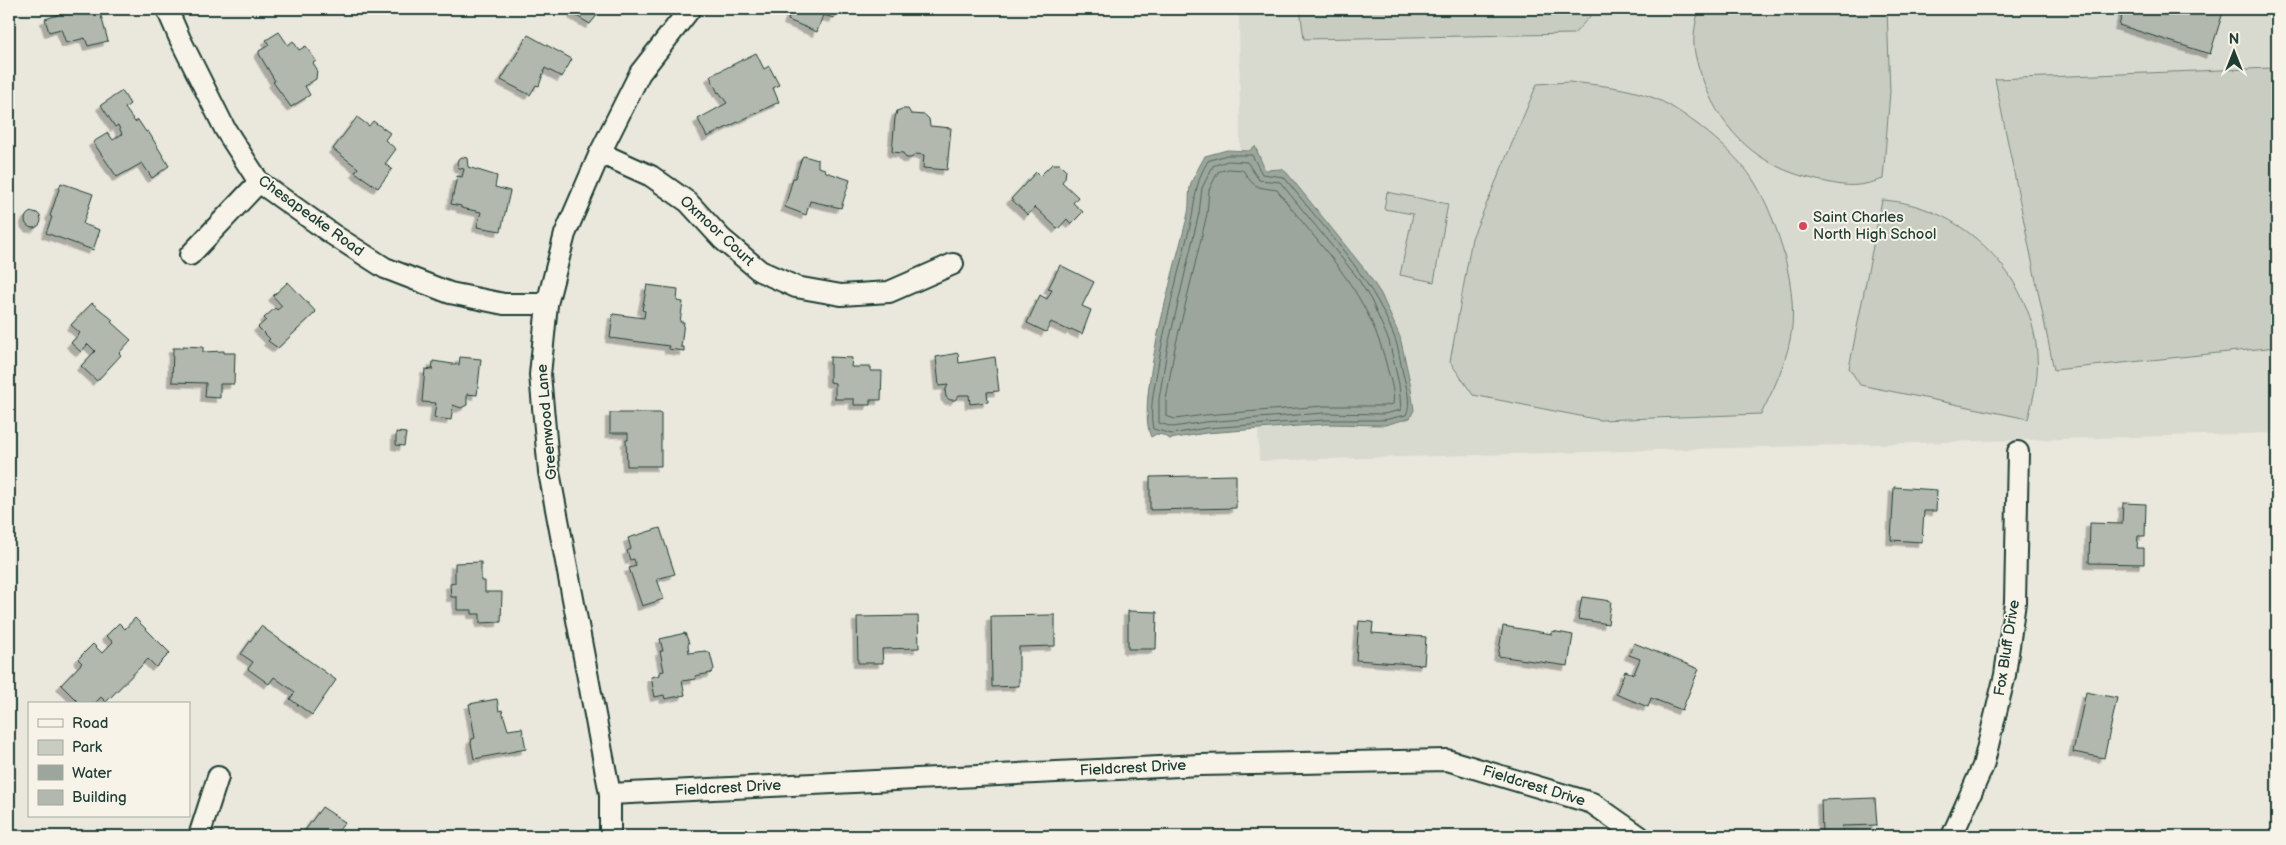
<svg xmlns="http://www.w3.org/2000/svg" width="2286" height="845" viewBox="0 0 2286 845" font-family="'Balsamiq Sans',sans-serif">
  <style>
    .built { fill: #d9dacf }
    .green { fill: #c8ccc1; stroke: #74847a }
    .water { fill: #9ca69c; stroke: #6a7c72 }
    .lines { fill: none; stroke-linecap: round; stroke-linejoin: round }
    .shore { stroke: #51675e; stroke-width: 1 }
    .building { fill: #b2b8ae; stroke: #1f3d34; filter: url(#shadow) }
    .minor-casing { stroke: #1f3d34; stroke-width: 24 }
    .minor { stroke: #f7f3e8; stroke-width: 20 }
    .poi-dot { fill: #d1495b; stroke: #f7f3e8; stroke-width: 2 }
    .labels { text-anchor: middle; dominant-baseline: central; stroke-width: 4; stroke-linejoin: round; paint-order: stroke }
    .street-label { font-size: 15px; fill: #1f3d34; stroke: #f7f3e8 }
    .poi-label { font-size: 15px; fill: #1f3d34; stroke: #f7f3e8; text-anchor: start }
  </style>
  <defs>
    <filter id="shadow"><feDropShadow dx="-4.5" dy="4.5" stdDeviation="0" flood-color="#0004"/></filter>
  </defs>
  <rect width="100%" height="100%" fill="#eae8dd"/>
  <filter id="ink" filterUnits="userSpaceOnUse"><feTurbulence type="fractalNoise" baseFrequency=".02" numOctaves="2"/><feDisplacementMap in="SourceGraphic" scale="10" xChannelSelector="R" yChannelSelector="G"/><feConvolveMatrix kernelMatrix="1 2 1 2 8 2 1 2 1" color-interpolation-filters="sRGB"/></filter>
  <g filter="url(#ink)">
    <polygon class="built" points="1239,9 2277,9 2277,433 1259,461 1258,429 1325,424 1385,425 1414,409 1410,382 1400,337 1381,294 1366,271 1287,173 1282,169 1265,170 1255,147 1249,151 1240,150"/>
    <g class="green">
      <polygon points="1300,9 1594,9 1594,12 1574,34 1304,39"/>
      <path d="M1699 9H1887L1890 92 1883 179C1854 189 1843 186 1813 179 1760 167 1723 133 1704 83 1700 71 1695 59 1694 46 1693 33 1696 21 1699 9Z"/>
      <polygon points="2271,68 2277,69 2277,347 2054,370 1995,79"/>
      <path d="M1569 82C1600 85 1636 88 1665 103 1693 118 1739 155 1755 183 1779 222 1800 295 1790 340 1785 365 1773 391 1761 414L1600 420 1473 395 1450 362 1472 238 1537 84Z"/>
      <polygon points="1387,192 1448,204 1434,282 1400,275 1413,214 1384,209"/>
      <path d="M1882 200C1958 204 2026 269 2036 344 2040 374 2035 391 2028 419L1860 385 1849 368Z"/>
    </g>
    <path class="water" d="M1255 146 1265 170 1282 169 1287 173 1366 271 1381 294 1400 337 1410 382 1414 410 1410 418 1385 425 1325 424 1206 433 1170 439 1163 435 1156 434 1151 437C1134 401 1178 257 1188 213 1190 204 1188 193 1191 183 1195 174 1200 165 1205 156L1227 150 1249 151Z"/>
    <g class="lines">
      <g class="shore">
        <path d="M1227 155H1252L1262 174 1284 177C1323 228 1371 275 1394 336 1399 348 1400 361 1403 374 1406 385 1412 404 1406 415L1384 420H1325L1206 428 1172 434 1153 429C1149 410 1154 390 1157 372 1165 322 1178 274 1190 226 1196 201 1194 183 1208 161Z"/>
        <polygon points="1228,161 1247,162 1259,180 1280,182 1357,277 1371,300 1389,341 1399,384 1401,410 1384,414 1324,413 1205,422 1173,427 1159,423 1159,399 1167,350 1199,213 1202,188 1213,166"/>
        <path d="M1229 169 1243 170C1254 188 1256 187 1277 190 1324 252 1370 292 1388 371 1391 381 1395 394 1393 404L1383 406H1324L1205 415 1175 419 1166 416V400L1174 352 1207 214 1209 190 1218 172Z"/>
      </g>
    </g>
    <g class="building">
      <polygon points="56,9 90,9 91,14 100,12 108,41 88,46 85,38 66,43 61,29 49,32 45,19 58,15"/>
      <polygon points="576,9 602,9 590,24 573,14"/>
      <polygon points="792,9 838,9 834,18 823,15 817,32 788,20"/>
      <polygon points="2124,9 2224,9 2210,54 2119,25"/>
      <polygon points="279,32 288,45 293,41 299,50 306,46 316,61 313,63 317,69 316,79 305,86 310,95 291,107 273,82 275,81 259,54 259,51 269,45 266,40"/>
      <polygon points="528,35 572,59 562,77 545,68 539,86 536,85 530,95 501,80"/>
      <polygon points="756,53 764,69 769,66 779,85 773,88 779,102 707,137 698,119 727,103 719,92 718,93 710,76"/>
      <polygon points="122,91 130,104 125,108 135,122 138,120 146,132 148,131 169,166 152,178 142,163 117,177 93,142 108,133 113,140 122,134 118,125 115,127 101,105"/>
      <polygon points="902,109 908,109 911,114 925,115 929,119 930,126 951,128 947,170 923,168 924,155 916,154 911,158 906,158 903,153 892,152 895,118 897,111"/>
      <polygon points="357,117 369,126 373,121 390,133 385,140 396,149 385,164 392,169 378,188 355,172 358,168 333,149"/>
      <polygon points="804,156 818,160 818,167 825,169 826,172 850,180 841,208 810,201 806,215 785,207 793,178 795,178 802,157"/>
      <polygon points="462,157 467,158 468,167 497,176 495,187 510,191 501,231 477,227 481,212 461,208 461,206 451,204 457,176 462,177 464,169 459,168 457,163 458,159"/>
      <polygon points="1052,164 1060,164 1066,170 1065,178 1062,182 1078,197 1073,203 1083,212 1071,224 1067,219 1058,229 1035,207 1028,215 1011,199 1036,172 1040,176"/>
      <polygon points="61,183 93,194 83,224 100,230 93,250 46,233 52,217 50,216"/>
      <circle cx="33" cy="220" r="8"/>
      <polygon points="1060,265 1094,282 1082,306 1091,310 1082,334 1071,329 1070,331 1051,322 1046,332 1027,323 1040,295 1047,299 1052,290 1048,289"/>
      <polygon points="288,282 316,312 278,348 268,341 270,339 258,327 266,320 264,318 275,308 277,310 282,306 273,296"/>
      <polygon points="647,285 678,289 677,301 683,302 680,322 684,322 681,347 684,347 684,351 669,349 669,346 610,338 613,314 644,318 645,311 642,310"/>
      <polygon points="92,303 113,320 111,322 131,340 119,353 121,355 97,381 81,366 95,351 88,344 81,352 71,343 80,333 71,325"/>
      <polygon points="183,346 203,347 203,352 224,351 224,353 235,353 234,384 220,384 220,398 205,397 206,383 172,382 173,348 183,348"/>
      <polygon points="958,353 959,363 995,357 999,391 987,392 988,402 970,404 969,395 959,395 955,400 950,400 946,397 945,391 948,385 939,386 936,357"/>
      <polygon points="460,357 481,359 477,395 467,394 467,405 461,408 453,405 451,420 434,418 436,403 422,402 425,369 432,370 433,361 459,365"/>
      <polygon points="830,357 852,358 851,367 871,367 871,371 882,371 881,400 870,400 870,405 854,405 854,399 835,399 835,383 830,382"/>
      <polygon points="610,413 661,413 661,466 627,466 626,440 628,440 628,433 610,433"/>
      <polygon points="396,432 406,433 404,446 396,445"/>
      <polygon points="1236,475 1236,508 1150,510 1150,477"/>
      <polygon points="1894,487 1937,490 1936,511 1924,511 1922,542 1891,540"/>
      <polygon points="2123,503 2146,504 2145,536 2138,536 2137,548 2144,548 2144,564 2089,563 2090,523 2122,524"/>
      <polygon points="660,528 675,574 657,579 664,599 642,606 629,568 636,566 634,559 630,560 627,551 631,549 628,538"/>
      <polygon points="481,562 481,581 485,581 485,592 502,592 501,622 480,623 480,614 472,614 472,610 457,610 457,597 451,597 450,584 455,583 455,563"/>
      <polygon points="1582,597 1611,601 1608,624 1578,619"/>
      <polygon points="1128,611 1157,612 1156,649 1128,649"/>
      <polygon points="1055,615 1055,646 1019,647 1019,686 992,687 991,616"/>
      <polygon points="918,616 919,648 882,649 883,663 858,663 857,617"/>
      <polygon points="135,618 170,653 156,667 148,659 106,702 101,697 94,704 80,704 61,685 82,663 78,659 93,644 102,653 113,642 106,636 119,623 125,629"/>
      <polygon points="1359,621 1373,622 1372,633 1426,637 1424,665 1356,660"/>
      <polygon points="261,626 336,680 312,715 290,699 295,692 274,677 269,684 248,669 253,662 241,654"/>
      <polygon points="1503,626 1552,634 1552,631 1573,635 1568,666 1498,656"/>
      <polygon points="685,633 689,643 688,645 689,653 705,651 710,653 714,669 711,673 695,676 696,679 682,681 685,695 665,699 664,695 655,697 651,677 660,675 660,672 664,671 660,651 663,651 660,639"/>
      <polygon points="1634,643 1699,669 1682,710 1651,698 1648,707 1616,694 1625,671 1634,674 1640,659 1629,655"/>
      <polygon points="2086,692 2117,698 2104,758 2073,752"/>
      <polygon points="497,699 499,711 502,710 508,730 522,728 526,749 474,759 471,743 472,739 475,738 469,704"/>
      <polygon points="1875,798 1877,825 1842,826 1843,832 1822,833 1821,800"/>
      <polygon points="322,807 345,822 335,836 301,836"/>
    </g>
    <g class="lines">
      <defs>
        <g id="minor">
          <polyline points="167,9 180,39 225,129 259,182 332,234 385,268 450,293 504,304 547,304"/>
          <polyline points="600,153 651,176 688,202 722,239 760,271 796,287 841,295 889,292 953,264"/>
          <polyline points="190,255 259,182"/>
          <polyline points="610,794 1200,765 1447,760 1592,803 1639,836"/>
          <polyline points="199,836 218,777"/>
          <polyline points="610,836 610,794 549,472 540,375 547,304 565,234 600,153 640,73 690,9"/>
          <polyline points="1952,836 1983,766 2005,675 2015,602 2018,452"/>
        </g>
      </defs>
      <use href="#minor" class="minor-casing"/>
      <use href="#minor" class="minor"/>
    </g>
  </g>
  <circle class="poi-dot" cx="1803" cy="226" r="5"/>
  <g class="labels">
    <g class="street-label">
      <text transform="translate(311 216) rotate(36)">Chesapeake Road</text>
      <text transform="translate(717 231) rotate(43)">Oxmoor Court</text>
      <text transform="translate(547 422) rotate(-95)">Greenwood Lane</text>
      <text transform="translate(2007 648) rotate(-81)">Fox Bluff Drive</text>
      <text transform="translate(1133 768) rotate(-3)">Fieldcrest Drive</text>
      <text transform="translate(1534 786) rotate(17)">Fieldcrest Drive</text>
      <text transform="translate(728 788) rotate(-3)">Fieldcrest Drive</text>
    </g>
    <g class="poi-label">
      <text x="1813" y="217">Saint Charles<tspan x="1813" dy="17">North High School</tspan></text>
    </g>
  </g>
  <rect width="2286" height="845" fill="none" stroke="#f7f3e8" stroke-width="30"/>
  <rect x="15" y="15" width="2256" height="815" fill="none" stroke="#1f3d34" stroke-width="2" filter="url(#ink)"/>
  <rect x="28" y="702" width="162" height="115" fill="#f7f3e8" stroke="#a1aaa0"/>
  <rect x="38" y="719" width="25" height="8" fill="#f7f3e8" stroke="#a1aaa0"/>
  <text x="72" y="728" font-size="15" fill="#1f3d34">Road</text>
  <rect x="38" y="740" width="25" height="15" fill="#c8ccc1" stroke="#a1aaa0"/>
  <text x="72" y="752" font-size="15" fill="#1f3d34">Park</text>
  <rect x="38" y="765" width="25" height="15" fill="#9ca69c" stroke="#a1aaa0"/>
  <text x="72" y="778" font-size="15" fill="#1f3d34">Water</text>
  <rect x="38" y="790" width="25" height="15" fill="#b2b8ae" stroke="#a1aaa0"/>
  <text x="72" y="802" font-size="15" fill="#1f3d34">Building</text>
  <g transform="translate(2234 52)" stroke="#f7f3e8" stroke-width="4" paint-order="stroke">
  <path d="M0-4L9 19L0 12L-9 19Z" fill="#1f3d34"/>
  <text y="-8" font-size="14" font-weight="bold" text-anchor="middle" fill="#1f3d34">N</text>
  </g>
</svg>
